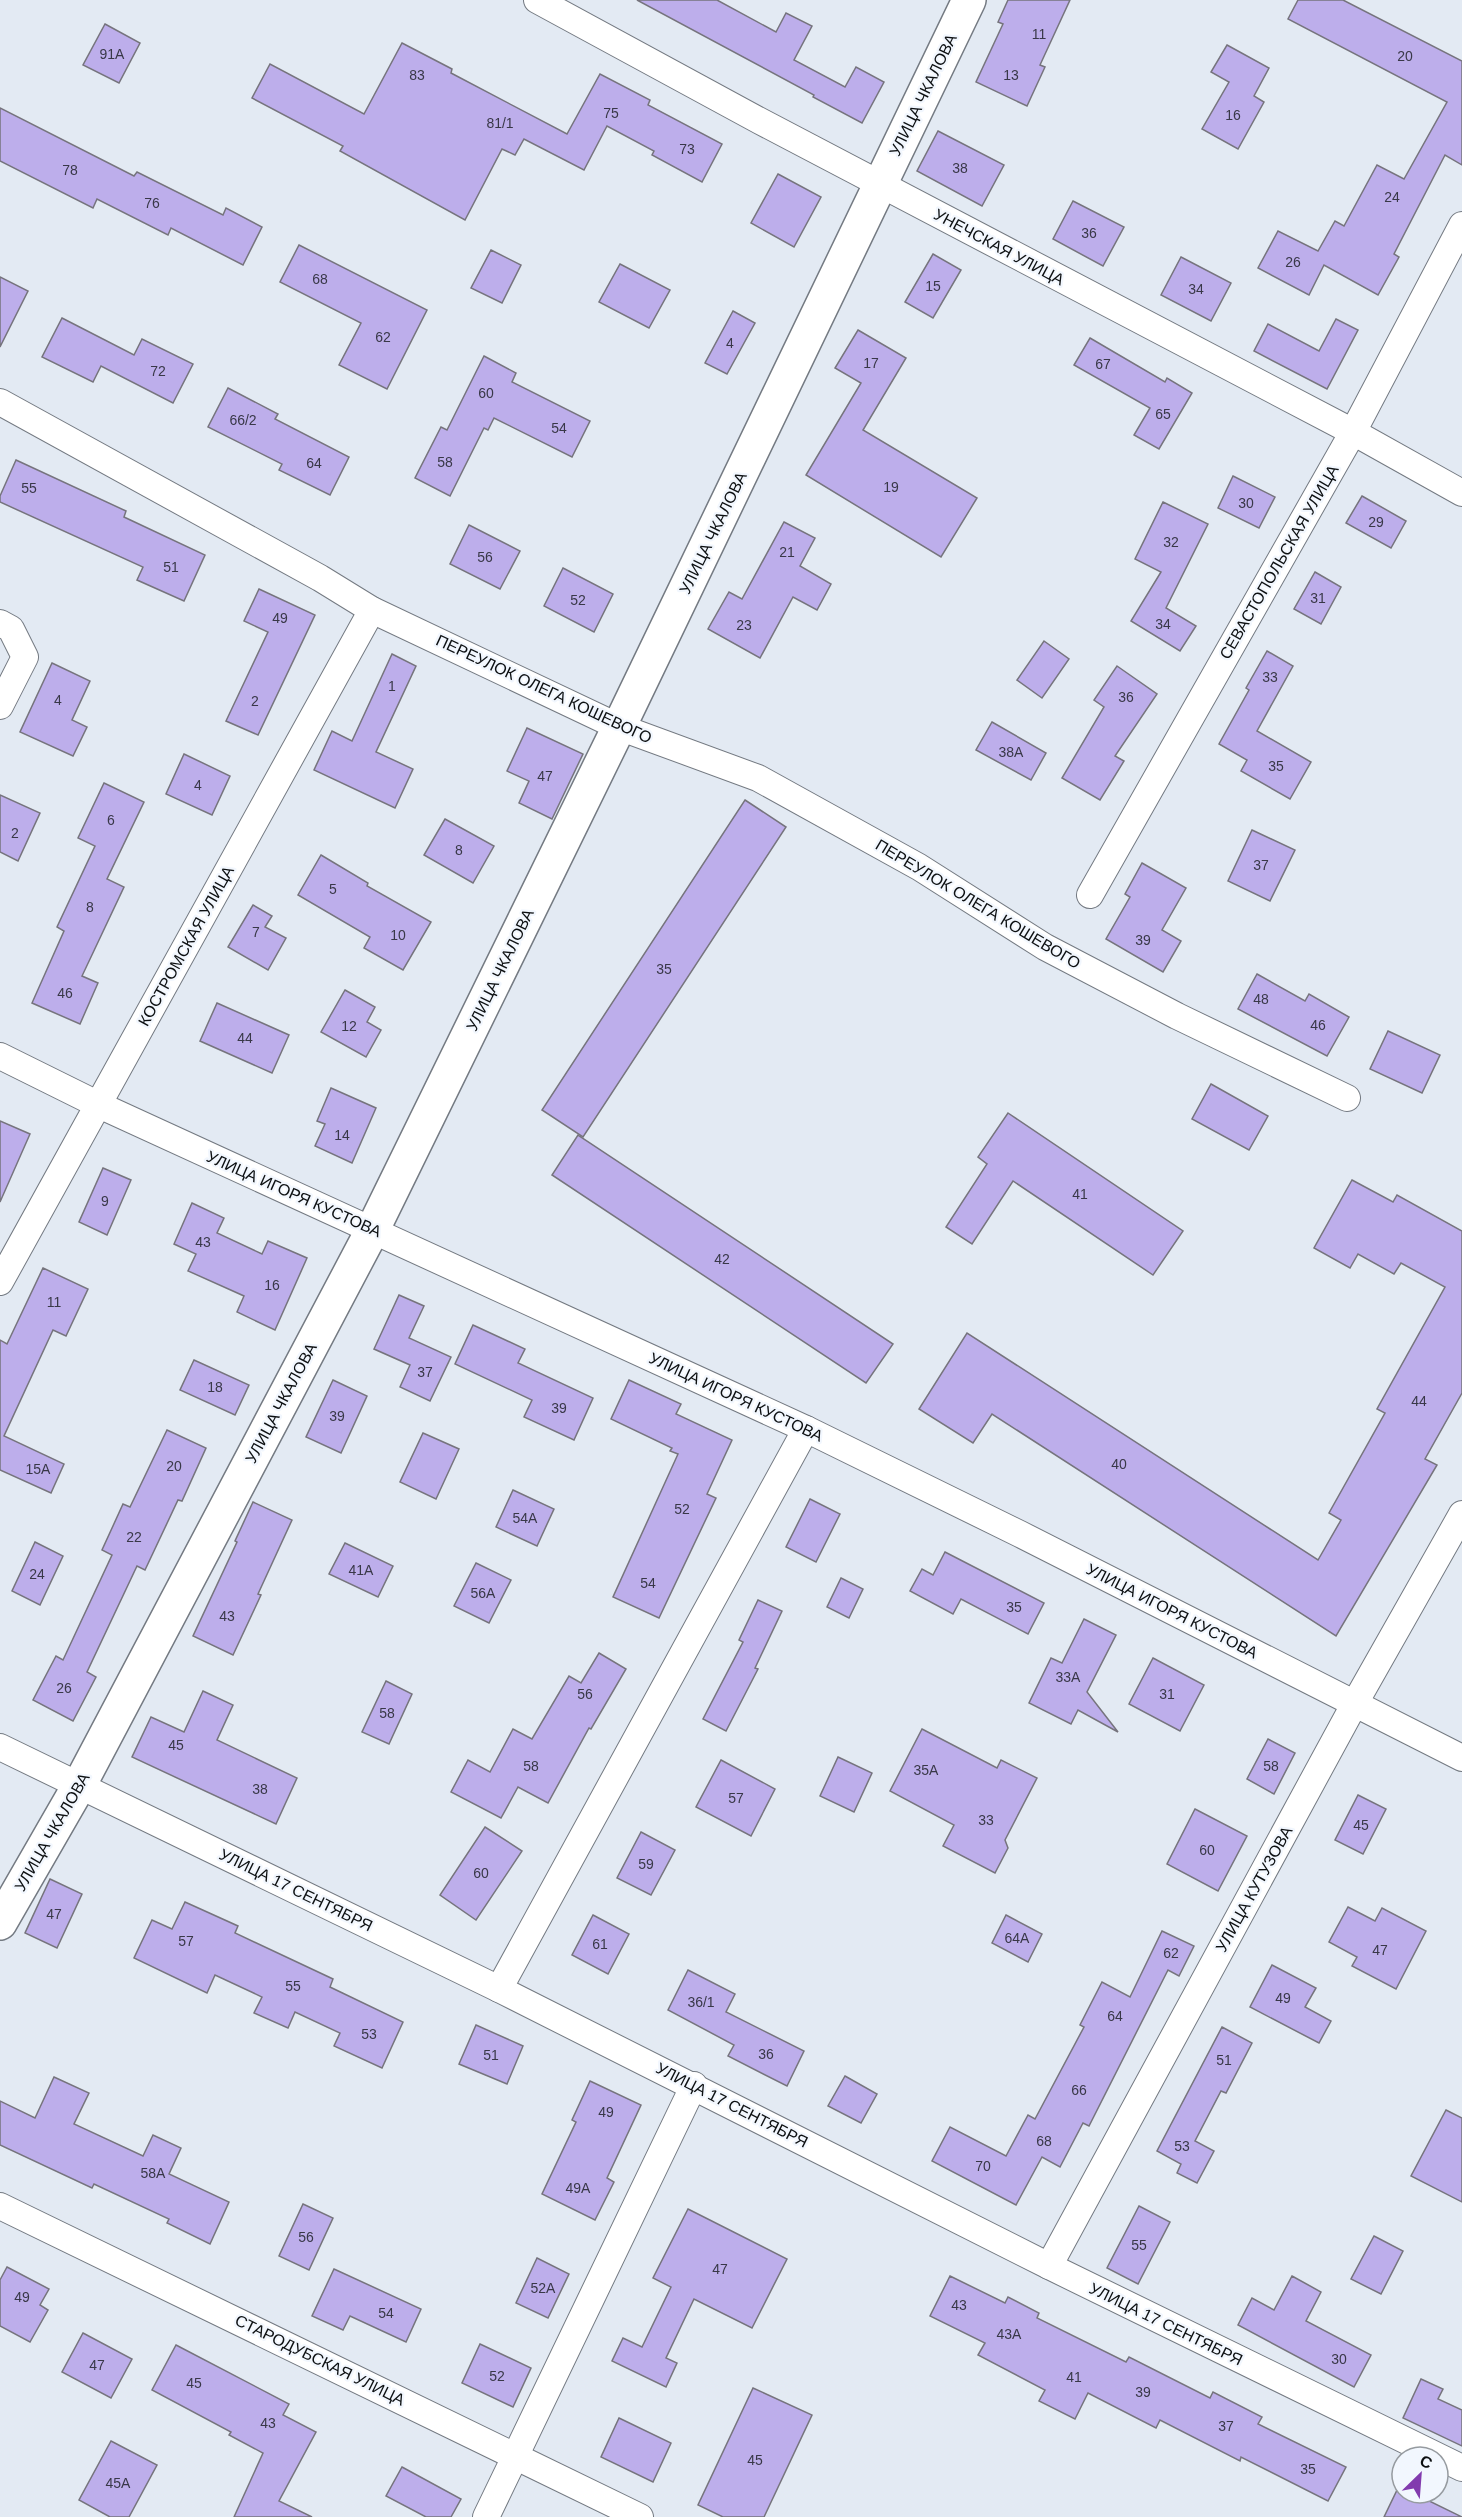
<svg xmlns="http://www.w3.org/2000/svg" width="1462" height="2517" viewBox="0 0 1462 2517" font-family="Arial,sans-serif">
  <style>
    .building { fill: #bdaeeb; stroke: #76747d; stroke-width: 1.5 }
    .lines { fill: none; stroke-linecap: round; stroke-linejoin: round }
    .street-casing { stroke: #747a82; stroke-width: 28 }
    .secondary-casing { stroke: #747a82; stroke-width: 36 }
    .street { stroke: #fff; stroke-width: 26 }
    .secondary { stroke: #fff; stroke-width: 33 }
    .labels { text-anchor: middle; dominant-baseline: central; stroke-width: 4.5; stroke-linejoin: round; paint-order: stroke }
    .number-label { font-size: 14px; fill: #393848 }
    .street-label { font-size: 16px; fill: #0d1012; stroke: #f2f7fe }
  </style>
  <rect width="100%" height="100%" fill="#e3eaf3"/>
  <g class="building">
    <polygon points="637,0 717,0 776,32 786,13 812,26 794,60 845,87 856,67 884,82 862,123 813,97 814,95"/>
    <polygon points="1008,0 1070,0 1040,65 1045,67 1027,106 976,82 1003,24 998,22"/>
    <polygon points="1298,0 1343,0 1462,61 1462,165 1445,155 1394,254 1399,257 1378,295 1324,265 1309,295 1258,268 1278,231 1318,251 1335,221 1344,226 1377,165 1404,179 1447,102 1288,19"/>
    <polygon points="105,24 140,43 119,83 83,65"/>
    <polygon points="402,43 452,69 451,73 567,134 600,74 650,100 648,105 722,144 702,182 652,155 654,151 607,126 584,170 524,139 515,155 502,149 465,220 340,151 343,146 252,98 270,64 364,114"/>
    <polygon points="1227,45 1269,68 1254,96 1264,102 1238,149 1202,129 1229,82 1211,72"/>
    <polygon points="0,108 134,176 137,172 223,215 226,208 262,227 243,265 171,228 168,235 97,199 93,208 0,161"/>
    <polygon points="938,131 1004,165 982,206 917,171"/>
    <polygon points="778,174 821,197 794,247 751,223"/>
    <polygon points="1073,201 1124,227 1103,266 1053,239"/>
    <polygon points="299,245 427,310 387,389 339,365 361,323 280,282"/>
    <polygon points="491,250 521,265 502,303 471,288"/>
    <polygon points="933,254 961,270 933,318 905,302"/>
    <polygon points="1181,257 1231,283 1211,321 1161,295"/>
    <polygon points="620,264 670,290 649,328 599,302"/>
    <polygon points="0,277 28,291 0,347"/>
    <polygon points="733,311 755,323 727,374 705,363"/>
    <polygon points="62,318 134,355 142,339 193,364 173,403 101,366 93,382 42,357"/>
    <polygon points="1336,319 1358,330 1327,389 1254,351 1268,324 1319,351"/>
    <polygon points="858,330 906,358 863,430 977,498 941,557 806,475 861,383 835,368"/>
    <polygon points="1090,338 1165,382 1167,378 1192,393 1159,449 1134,435 1150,408 1074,365"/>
    <polygon points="484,356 516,373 512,382 590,421 572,457 494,418 488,430 484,428 450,496 415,478 441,427 447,430"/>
    <polygon points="228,388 278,414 275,419 349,457 330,495 279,470 282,464 208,427"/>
    <polygon points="16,460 126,511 124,517 205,555 184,601 137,580 143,567 0,502 0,496"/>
    <polygon points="1233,476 1275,497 1259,528 1218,508"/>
    <polygon points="1362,496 1406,521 1391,548 1346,523"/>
    <polygon points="1163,502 1208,524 1166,608 1196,626 1180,651 1131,621 1161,572 1135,559"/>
    <polygon points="784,522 815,538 800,566 831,584 817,610 793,597 760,658 708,629 729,592 742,599"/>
    <polygon points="469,525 520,551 500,589 450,564"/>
    <polygon points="563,568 613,594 594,632 544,606"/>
    <polygon points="1315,572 1341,587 1321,624 1294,609"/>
    <polygon points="259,589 315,615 258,735 226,721 268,632 244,621"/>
    <polygon points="1044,641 1069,659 1042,698 1017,680"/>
    <polygon points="1267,651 1293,666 1257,731 1311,762 1290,799 1241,771 1247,760 1219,744 1249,690 1246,688"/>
    <polygon points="392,654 416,666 376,752 413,769 395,808 314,770 332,731 352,741"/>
    <polygon points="52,663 90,681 72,720 87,727 73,756 20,732"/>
    <polygon points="1117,666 1157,694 1115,756 1124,761 1100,800 1062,778 1104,707 1094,700"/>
    <polygon points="992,722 1046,753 1031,780 976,750"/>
    <polygon points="527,728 583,754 552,819 519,803 529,781 507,771"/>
    <polygon points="184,754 230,776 212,815 166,794"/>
    <polygon points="104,783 144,802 107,879 124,887 82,976 98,983 80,1024 32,1003 64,931 57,927 95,846 78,838"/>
    <polygon points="0,795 40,813 18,861 0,852"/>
    <polygon points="745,800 786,827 583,1137 542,1110"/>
    <polygon points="445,819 494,846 473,883 424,855"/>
    <polygon points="1252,830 1295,850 1270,901 1228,881"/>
    <polygon points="321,855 368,883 367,886 431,922 403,970 364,948 370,937 298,895"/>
    <polygon points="1142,863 1186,888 1162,930 1181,941 1163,972 1106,939 1130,897 1125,894"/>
    <polygon points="253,905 272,916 265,927 286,938 268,970 228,947"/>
    <polygon points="1257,974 1305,1001 1309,994 1349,1017 1327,1056 1238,1009"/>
    <polygon points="345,990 375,1007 367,1022 381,1030 366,1057 321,1032"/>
    <polygon points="217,1003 289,1035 272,1073 200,1041"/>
    <polygon points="1388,1031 1440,1055 1422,1093 1370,1069"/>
    <polygon points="1211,1084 1268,1116 1249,1150 1192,1119"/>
    <polygon points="331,1088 376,1108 352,1163 315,1146 325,1124 317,1121"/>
    <polygon points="1008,1113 1183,1231 1153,1275 1013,1181 972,1244 946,1227 987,1164 978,1157"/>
    <polygon points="0,1121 30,1134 0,1202"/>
    <polygon points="578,1135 893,1344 866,1383 552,1175"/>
    <polygon points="103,1168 131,1180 107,1235 79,1222"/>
    <polygon points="1352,1180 1393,1202 1397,1195 1462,1231 1462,1393 1425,1459 1437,1465 1336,1636 992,1414 973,1443 919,1409 967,1333 1318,1560 1341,1520 1329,1513 1385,1413 1377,1409 1445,1287 1401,1263 1394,1274 1358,1254 1350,1268 1314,1248"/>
    <polygon points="192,1203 224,1218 217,1233 262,1254 268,1241 307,1258 275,1330 237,1312 244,1296 188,1271 196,1254 174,1244"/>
    <polygon points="43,1268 88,1289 66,1336 53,1330 4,1436 64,1464 51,1493 0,1470 0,1340 7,1344"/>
    <polygon points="399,1295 424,1306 409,1338 451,1357 430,1401 400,1387 410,1365 374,1349"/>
    <polygon points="473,1325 525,1349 518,1363 593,1398 574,1440 524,1417 532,1400 455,1364"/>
    <polygon points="194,1360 249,1385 235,1415 180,1390"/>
    <polygon points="333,1380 367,1396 341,1453 306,1437"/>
    <polygon points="629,1380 681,1404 676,1414 732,1440 707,1494 716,1498 659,1618 613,1597 678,1454 670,1451 672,1448 611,1419"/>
    <polygon points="167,1430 206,1448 182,1501 178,1500 145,1570 137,1566 87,1672 96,1677 73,1721 33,1700 56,1656 63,1660 112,1555 102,1550 123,1504 130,1507"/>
    <polygon points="423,1433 459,1449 436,1499 400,1482"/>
    <polygon points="513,1490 554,1509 537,1546 496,1527"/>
    <polygon points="810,1499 840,1514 816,1562 786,1547"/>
    <polygon points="253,1502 292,1520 258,1594 261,1595 233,1655 193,1636 237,1542 235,1541"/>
    <polygon points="35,1542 63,1556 40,1605 12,1591"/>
    <polygon points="345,1543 393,1566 378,1597 329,1574"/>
    <polygon points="945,1552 1044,1603 1028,1634 961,1599 953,1614 910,1591 922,1569 933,1575"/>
    <polygon points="476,1563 511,1580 489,1623 454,1606"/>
    <polygon points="841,1578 863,1589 849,1618 827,1607"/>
    <polygon points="758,1600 782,1611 755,1668 758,1669 726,1731 703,1719 743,1642 739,1640"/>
    <polygon points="1084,1619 1116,1635 1087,1692 1118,1732 1078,1710 1071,1724 1029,1703 1051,1658 1062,1663"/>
    <polygon points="599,1653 626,1669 591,1729 589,1728 548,1803 518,1787 501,1818 451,1792 468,1760 490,1772 513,1729 532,1739 569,1676 581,1683"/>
    <polygon points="1153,1658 1204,1685 1180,1731 1129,1704"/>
    <polygon points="386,1681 412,1694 389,1744 362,1732"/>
    <polygon points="203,1691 233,1705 217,1740 297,1778 276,1824 132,1757 151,1717 184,1732"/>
    <polygon points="922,1729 997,1768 1001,1760 1037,1778 1005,1840 1008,1848 995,1873 943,1846 954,1825 890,1791"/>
    <polygon points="1268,1739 1295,1753 1274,1794 1247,1779"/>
    <polygon points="838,1757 872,1773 854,1812 820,1796"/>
    <polygon points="721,1760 775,1789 751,1836 696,1807"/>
    <polygon points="1358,1795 1386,1809 1363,1854 1335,1840"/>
    <polygon points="1195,1809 1247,1836 1218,1891 1167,1864"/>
    <polygon points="485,1827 522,1851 476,1920 440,1895"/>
    <polygon points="641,1832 675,1850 651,1895 617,1878"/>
    <polygon points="50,1879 82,1894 57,1948 25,1933"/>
    <polygon points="185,1902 238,1926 235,1933 333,1979 330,1987 403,2022 382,2068 334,2046 340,2033 295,2012 288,2028 254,2013 262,1997 215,1975 207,1993 134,1958 152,1920 172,1929"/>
    <polygon points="1348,1907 1375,1921 1382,1908 1426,1931 1396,1989 1352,1966 1357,1957 1329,1942"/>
    <polygon points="593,1915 629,1934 608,1974 572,1955"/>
    <polygon points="1006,1915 1042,1934 1028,1962 992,1943"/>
    <polygon points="1162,1931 1194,1946 1179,1976 1168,1970 1089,2126 1083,2123 1060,2167 1042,2157 1016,2205 932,2161 950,2127 1006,2156 1028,2115 1035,2119 1084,2027 1080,2025 1102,1982 1130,1997"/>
    <polygon points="1272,1965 1316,1988 1305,2007 1331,2021 1319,2043 1250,2007"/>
    <polygon points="688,1970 735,1994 726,2012 804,2051 787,2086 728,2056 734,2045 668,2010"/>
    <polygon points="476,2025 523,2046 507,2084 459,2064"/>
    <polygon points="1222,2027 1252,2043 1226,2093 1221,2091 1195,2141 1214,2151 1197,2183 1177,2173 1181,2164 1157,2151"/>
    <polygon points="845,2076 877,2094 861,2123 828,2106"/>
    <polygon points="54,2077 89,2093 74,2124 143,2156 153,2135 181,2148 169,2174 229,2202 210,2244 167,2223 169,2219 94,2184 92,2188 0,2145 0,2101 35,2118"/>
    <polygon points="590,2081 641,2105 607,2178 614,2182 595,2220 542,2194 576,2122 572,2120"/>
    <polygon points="1446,2110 1462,2118 1462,2202 1411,2176"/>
    <polygon points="303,2204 333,2218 309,2270 279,2256"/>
    <polygon points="1139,2206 1170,2222 1138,2284 1107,2268"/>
    <polygon points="688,2209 787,2259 752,2328 694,2299 666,2358 677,2363 666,2387 612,2361 623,2338 642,2347 671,2287 653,2278"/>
    <polygon points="1374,2236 1403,2251 1381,2294 1351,2279"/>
    <polygon points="537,2258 569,2274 548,2318 516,2303"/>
    <polygon points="7,2267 49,2289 40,2305 48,2310 30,2342 0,2326 0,2280"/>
    <polygon points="334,2269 421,2309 406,2342 350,2316 343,2330 312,2316"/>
    <polygon points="950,2276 1005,2303 1008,2297 1039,2313 1037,2318 1126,2362 1129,2357 1210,2398 1213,2392 1262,2417 1258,2424 1346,2467 1328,2501 1241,2457 1240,2461 1160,2420 1156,2428 1088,2393 1075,2419 1039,2401 1045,2390 978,2355 985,2343 930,2316"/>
    <polygon points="1292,2276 1321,2292 1306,2321 1371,2355 1354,2387 1238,2325 1252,2298 1274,2310"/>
    <polygon points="83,2333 132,2359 111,2398 62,2372"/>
    <polygon points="480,2344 531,2368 513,2407 462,2383"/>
    <polygon points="176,2345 289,2404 283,2415 316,2432 279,2501 312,2517 234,2517 263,2453 229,2435 231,2432 152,2390"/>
    <polygon points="1421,2379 1443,2389 1438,2399 1462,2410 1462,2446 1403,2418"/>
    <polygon points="753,2388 812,2415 764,2517 723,2517 698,2505"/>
    <polygon points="619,2418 671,2443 653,2482 601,2457"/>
    <polygon points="111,2441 157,2465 129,2517 110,2517 79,2500"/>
    <polygon points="402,2467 461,2499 451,2517 426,2517 386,2496"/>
    <polygon points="1399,2486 1402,2487 1402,2493 1413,2493 1462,2517 1384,2517"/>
  </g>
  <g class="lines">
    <defs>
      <g id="street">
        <polyline points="537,0 760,121 1353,432 1462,493"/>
        <polyline points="0,402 320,578 372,610 619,727 758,778 919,867 1045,947 1177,1016 1347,1098"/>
        <polyline points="0,623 11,629 25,657 0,706"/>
        <polyline points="1090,895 1353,432 1462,225"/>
        <polyline points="0,1056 99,1105 806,1429 1020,1534 1462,1758"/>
        <polyline points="0,1282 372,610"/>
        <polyline points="0,1747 499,1989 1049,2266 1462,2468"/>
        <polyline points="499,1989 806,1429"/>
        <polyline points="0,2206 640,2517"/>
        <polyline points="1049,2266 1355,1703 1462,1514"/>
        <polyline points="486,2517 694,2085"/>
      </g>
      <polyline id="secondary" points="0,1923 80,1784 373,1229 619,727 969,0"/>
    </defs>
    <use href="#street" class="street-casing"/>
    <use href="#secondary" class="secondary-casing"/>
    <use href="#street" class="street"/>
    <use href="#secondary" class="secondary"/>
  </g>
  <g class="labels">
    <g class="number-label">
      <text x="1039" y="34">11</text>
      <text x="112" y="54">91А</text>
      <text x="1405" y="56">20</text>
      <text x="417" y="75">83</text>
      <text x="1011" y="75">13</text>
      <text x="611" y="113">75</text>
      <text x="1233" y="115">16</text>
      <text x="500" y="123">81/1</text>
      <text x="687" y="149">73</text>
      <text x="960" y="168">38</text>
      <text x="70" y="170">78</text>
      <text x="1392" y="197">24</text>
      <text x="152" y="203">76</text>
      <text x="1089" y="233">36</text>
      <text x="1293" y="262">26</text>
      <text x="320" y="279">68</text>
      <text x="933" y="286">15</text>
      <text x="1196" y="289">34</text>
      <text x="383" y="337">62</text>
      <text x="730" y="343">4</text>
      <text x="871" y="363">17</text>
      <text x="1103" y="364">67</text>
      <text x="158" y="371">72</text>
      <text x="486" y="393">60</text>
      <text x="1163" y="414">65</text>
      <text x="243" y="420">66/2</text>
      <text x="559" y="428">54</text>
      <text x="445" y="462">58</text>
      <text x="314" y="463">64</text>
      <text x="891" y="487">19</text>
      <text x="29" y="488">55</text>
      <text x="1246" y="503">30</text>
      <text x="1376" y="522">29</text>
      <text x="1171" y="542">32</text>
      <text x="787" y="552">21</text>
      <text x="485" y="557">56</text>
      <text x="171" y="567">51</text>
      <text x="1318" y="598">31</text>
      <text x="578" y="600">52</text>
      <text x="280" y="618">49</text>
      <text x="1163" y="624">34</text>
      <text x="744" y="625">23</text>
      <text x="1270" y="677">33</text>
      <text x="392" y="686">1</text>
      <text x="1126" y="697">36</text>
      <text x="58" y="700">4</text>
      <text x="255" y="701">2</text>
      <text x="1011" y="752">38А</text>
      <text x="1276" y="766">35</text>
      <text x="545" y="776">47</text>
      <text x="198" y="785">4</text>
      <text x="111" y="820">6</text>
      <text x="15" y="833">2</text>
      <text x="459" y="850">8</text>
      <text x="1261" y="865">37</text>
      <text x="333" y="889">5</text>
      <text x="90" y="907">8</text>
      <text x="256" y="932">7</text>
      <text x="398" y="935">10</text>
      <text x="1143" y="940">39</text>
      <text x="664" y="969">35</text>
      <text x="65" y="993">46</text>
      <text x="1261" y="999">48</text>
      <text x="1318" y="1025">46</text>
      <text x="349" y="1026">12</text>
      <text x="245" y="1038">44</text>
      <text x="342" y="1135">14</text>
      <text x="1080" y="1194">41</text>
      <text x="105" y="1201">9</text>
      <text x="203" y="1242">43</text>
      <text x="722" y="1259">42</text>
      <text x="272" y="1285">16</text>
      <text x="54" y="1302">11</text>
      <text x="425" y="1372">37</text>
      <text x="215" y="1387">18</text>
      <text x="1419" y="1401">44</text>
      <text x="559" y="1408">39</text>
      <text x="337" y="1416">39</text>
      <text x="1119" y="1464">40</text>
      <text x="174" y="1466">20</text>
      <text x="38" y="1469">15А</text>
      <text x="682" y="1509">52</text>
      <text x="525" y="1518">54А</text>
      <text x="134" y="1537">22</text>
      <text x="361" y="1570">41А</text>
      <text x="37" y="1574">24</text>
      <text x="648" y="1583">54</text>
      <text x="483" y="1593">56А</text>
      <text x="1014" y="1607">35</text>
      <text x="227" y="1616">43</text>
      <text x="1068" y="1677">33А</text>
      <text x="64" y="1688">26</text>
      <text x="585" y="1694">56</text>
      <text x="1167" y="1694">31</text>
      <text x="387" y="1713">58</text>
      <text x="176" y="1745">45</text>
      <text x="531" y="1766">58</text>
      <text x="1271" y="1766">58</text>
      <text x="926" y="1770">35А</text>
      <text x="260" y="1789">38</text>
      <text x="736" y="1798">57</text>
      <text x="986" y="1820">33</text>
      <text x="1361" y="1825">45</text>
      <text x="1207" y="1850">60</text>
      <text x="646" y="1864">59</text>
      <text x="481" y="1873">60</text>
      <text x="54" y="1914">47</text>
      <text x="1017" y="1938">64А</text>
      <text x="186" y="1941">57</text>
      <text x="600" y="1944">61</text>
      <text x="1380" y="1950">47</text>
      <text x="1171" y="1953">62</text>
      <text x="293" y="1986">55</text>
      <text x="1283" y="1998">49</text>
      <text x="701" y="2002">36/1</text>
      <text x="1115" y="2016">64</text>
      <text x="369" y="2034">53</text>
      <text x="766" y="2054">36</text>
      <text x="491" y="2055">51</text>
      <text x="1224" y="2060">51</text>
      <text x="1079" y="2090">66</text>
      <text x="606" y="2112">49</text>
      <text x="1044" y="2141">68</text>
      <text x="1182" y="2146">53</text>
      <text x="983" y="2166">70</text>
      <text x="153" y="2173">58А</text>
      <text x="578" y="2188">49А</text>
      <text x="306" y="2237">56</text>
      <text x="1139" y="2245">55</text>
      <text x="720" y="2269">47</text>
      <text x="543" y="2288">52А</text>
      <text x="22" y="2297">49</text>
      <text x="959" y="2305">43</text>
      <text x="386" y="2313">54</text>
      <text x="1009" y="2334">43А</text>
      <text x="1339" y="2359">30</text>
      <text x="97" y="2365">47</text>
      <text x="497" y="2376">52</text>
      <text x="1074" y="2377">41</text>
      <text x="194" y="2383">45</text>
      <text x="1143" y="2392">39</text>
      <text x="268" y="2423">43</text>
      <text x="1226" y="2426">37</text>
      <text x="755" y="2460">45</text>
      <text x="1308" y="2469">35</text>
      <text x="118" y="2483">45А</text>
    </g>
    <g class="street-label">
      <text transform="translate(923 95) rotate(-64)">УЛИЦА ЧКАЛОВА</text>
      <text transform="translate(999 247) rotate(28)">УНЕЧСКАЯ УЛИЦА</text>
      <text transform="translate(713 533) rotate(-64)">УЛИЦА ЧКАЛОВА</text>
      <text transform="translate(1279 562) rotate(-60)">СЕВАСТОПОЛЬСКАЯ УЛИЦА</text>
      <text transform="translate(544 689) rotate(25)">ПЕРЕУЛОК ОЛЕГА КОШЕВОГО</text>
      <text transform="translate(978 904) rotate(31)">ПЕРЕУЛОК ОЛЕГА КОШЕВОГО</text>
      <text transform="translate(186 946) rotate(-61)">КОСТРОМСКАЯ УЛИЦА</text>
      <text transform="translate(500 970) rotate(-64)">УЛИЦА ЧКАЛОВА</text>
      <text transform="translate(294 1194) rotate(24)">УЛИЦА ИГОРЯ КУСТОВА</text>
      <text transform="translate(736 1397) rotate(25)">УЛИЦА ИГОРЯ КУСТОВА</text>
      <text transform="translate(281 1403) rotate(-62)">УЛИЦА ЧКАЛОВА</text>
      <text transform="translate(1172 1611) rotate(27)">УЛИЦА ИГОРЯ КУСТОВА</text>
      <text transform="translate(52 1832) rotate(-60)">УЛИЦА ЧКАЛОВА</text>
      <text transform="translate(1254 1889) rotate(-61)">УЛИЦА КУТУЗОВА</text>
      <text transform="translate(296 1890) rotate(26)">УЛИЦА 17 СЕНТЯБРЯ</text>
      <text transform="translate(732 2105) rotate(27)">УЛИЦА 17 СЕНТЯБРЯ</text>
      <text transform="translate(1166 2324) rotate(26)">УЛИЦА 17 СЕНТЯБРЯ</text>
      <text transform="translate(320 2360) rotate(26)">СТАРОДУБСКАЯ УЛИЦА</text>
    </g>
  </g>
  <g transform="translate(1420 2475) rotate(25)"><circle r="28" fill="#f2f7fe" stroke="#969ba0" stroke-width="1.5"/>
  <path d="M0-4.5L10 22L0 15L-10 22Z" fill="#823bae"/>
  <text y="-9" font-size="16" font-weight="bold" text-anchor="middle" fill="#0d1012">С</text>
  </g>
</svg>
